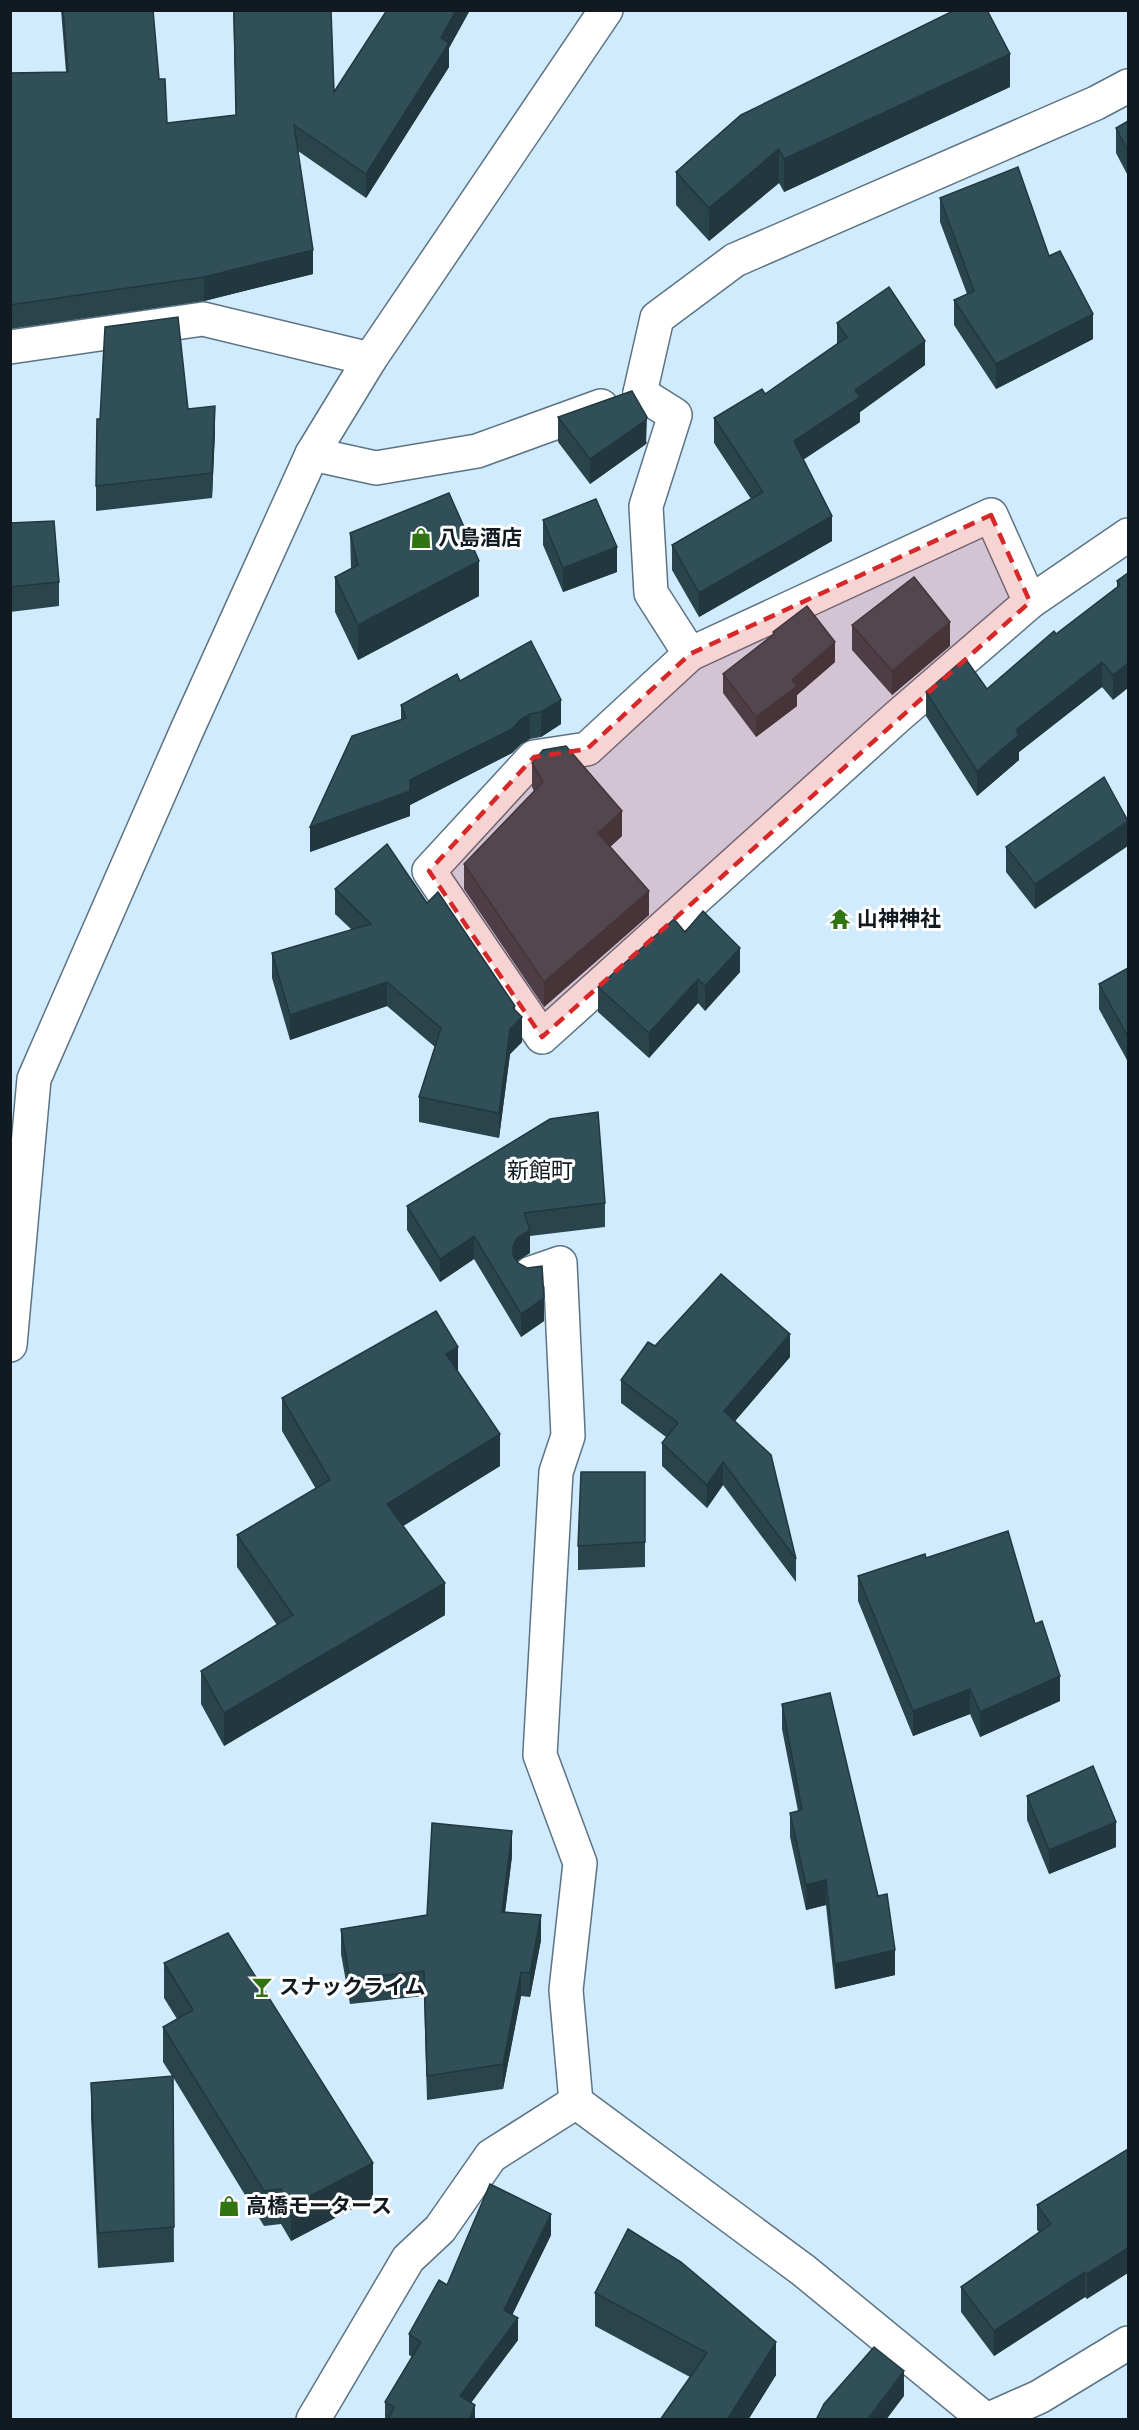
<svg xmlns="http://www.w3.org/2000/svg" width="1139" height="2430" viewBox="0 0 1139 2430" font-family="'DM Sans','Noto Sans JP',sans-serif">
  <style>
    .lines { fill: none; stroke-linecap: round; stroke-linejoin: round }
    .minor-casing { stroke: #5c7384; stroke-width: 36 }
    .minor { stroke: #fff; stroke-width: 33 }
    .wall { fill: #2a444c }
    .shaded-wall { fill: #22373e }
    .building { fill: #314f58; stroke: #22373e; stroke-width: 1.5 }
    .marked { fill: #d62828; fill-opacity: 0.2; stroke: #d62828; stroke-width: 4.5; stroke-dasharray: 12 8; stroke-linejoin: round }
    .labels { text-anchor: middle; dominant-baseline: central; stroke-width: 6; stroke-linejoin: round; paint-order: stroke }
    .poi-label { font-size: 21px; font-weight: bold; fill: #111a21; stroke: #fff; text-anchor: start }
    .neighbourhood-label { font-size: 22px; fill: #111a21; stroke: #fff }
  </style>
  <rect width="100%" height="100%" fill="#d1ebfe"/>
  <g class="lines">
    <defs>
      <g id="minor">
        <polyline points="10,347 203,319 370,359"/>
        <polyline points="640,393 675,415 646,506 651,593 690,654 991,515 1030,602"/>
        <polyline points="640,393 657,318 735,260 1096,103 1128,86"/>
        <polyline points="312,454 376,468 477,451 601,406"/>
        <polyline points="690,654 587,749 534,757 429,871 542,1037 897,717 1030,602 1128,535"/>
        <polyline points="531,1273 560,1263 568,1436 556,1472 540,1755 580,1863 566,1990 576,2102 803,2270 986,2420"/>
        <polyline points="10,1345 34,1079 187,730 312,454 370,359 606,10"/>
        <polyline points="313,2420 408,2259 440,2229 491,2156 576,2102"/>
        <polyline points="987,2420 1039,2397 1128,2343"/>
      </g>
    </defs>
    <use href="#minor" class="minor-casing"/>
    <use href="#minor" class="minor"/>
  </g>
  <g class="wall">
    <polygon points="61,10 153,10 159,79 167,123 236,115 233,10 331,10 334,92 387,10 470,10 449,48 449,67 366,198 298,151 313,274 204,301 10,329 10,73 66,72"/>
    <polygon points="1010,87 784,192 779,183 709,241 676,205 676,172"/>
    <polygon points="1128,121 1128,176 1116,153 1116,128"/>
    <polygon points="940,198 1049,256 1093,339 996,389 954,325 954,300 967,294 940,222"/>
    <polygon points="837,323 925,365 860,412 860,422 803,459 832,541 699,617 672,570 672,545 751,499 714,443 714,418 765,394 837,344"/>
    <polygon points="188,409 215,431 212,498 96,511 96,486 100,419"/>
    <polygon points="558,417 647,442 646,444 590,484 558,442"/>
    <polygon points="543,520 617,572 563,592 543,545"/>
    <polygon points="10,523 59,582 59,606 10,612"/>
    <polygon points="350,533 479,596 358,660 335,612 335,577 351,569"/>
    <polygon points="1128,573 1113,700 1102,687 1019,752 1019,760 977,796 926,716 926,692 987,689 1056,634 1117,587 1117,581"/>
    <polygon points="852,625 950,646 892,695 852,650"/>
    <polygon points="773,632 835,662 797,695 797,706 756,737 723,693 723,674 773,634"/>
    <polygon points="531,641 561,724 541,737 530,739 521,744 512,753 410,805 410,816 310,852 401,719 401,705 460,681"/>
    <polygon points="532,763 622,836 610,847 649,915 544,1007 464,889 464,864 534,791 532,787"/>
    <polygon points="1104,777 1035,909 1006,872 1006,847"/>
    <polygon points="335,889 427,903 515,1010 522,1042 510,1054 499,1138 419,1122 419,1097 435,1047 387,1006 290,1040 272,978 272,953 352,930 335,914"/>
    <polygon points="685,932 740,972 705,1011 698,1003 649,1058 598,1012 598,987"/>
    <polygon points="1128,968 1127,1060 1099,1009 1099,984"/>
    <polygon points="605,1203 605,1227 530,1236 530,1253 517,1261 544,1321 521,1337 474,1259 440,1282 407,1230 407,1206"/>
    <polygon points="655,1346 790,1357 735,1421 796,1559 796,1582 723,1485 707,1508 662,1466 662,1443 666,1437 621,1403 621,1380"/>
    <polygon points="458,1372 500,1466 403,1526 445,1615 224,1746 201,1704 201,1671 277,1625 237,1567 237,1535 316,1489 282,1431 282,1398"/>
    <polygon points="645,1472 645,1567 578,1570 578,1546"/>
    <polygon points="926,1558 1035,1624 1060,1701 980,1737 970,1714 913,1736 858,1601 858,1576"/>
    <polygon points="782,1704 895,1975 835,1989 826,1905 806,1910 790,1837 790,1813 798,1811 782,1729"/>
    <polygon points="1027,1796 1116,1847 1049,1874 1027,1820"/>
    <polygon points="512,1856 505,1912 541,1940 530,1997 521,1996 503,2089 427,2100 424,1996 350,2004 341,1954 341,1929 427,1915"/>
    <polygon points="164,1963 373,2198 291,2241 281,2224 264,2226 173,2077 174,2262 98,2268 91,2118 91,2083 172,2076 163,2062 163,2027 177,2019 164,1998"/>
    <polygon points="1128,2149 1087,2299 1085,2297 994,2356 961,2312 961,2287 1039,2232 1037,2230 1037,2205"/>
    <polygon points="551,2235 512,2315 518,2340 471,2403 475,2420 385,2420 385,2402 412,2357 409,2355 409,2334 447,2285"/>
    <polygon points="595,2293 776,2375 748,2420 660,2420 690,2377 595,2326"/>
  </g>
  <g class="shaded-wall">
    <polygon points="456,10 470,10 449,48 449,67 366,198 366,174"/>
    <polygon points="1010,54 1010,87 784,192 784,159"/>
    <polygon points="779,149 779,183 709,241 709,208"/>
    <polygon points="313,250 313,274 204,301 204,277"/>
    <polygon points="1093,314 1093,339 996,389 996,364"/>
    <polygon points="925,341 925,365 860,412 860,422 794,466 794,441 855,390"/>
    <polygon points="215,406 215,431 212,498 212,473"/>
    <polygon points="647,417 646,444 590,484 590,459"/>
    <polygon points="832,516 832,541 699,617 699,593"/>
    <polygon points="617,547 617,572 563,592 563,568"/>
    <polygon points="479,561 479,596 358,660 358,625"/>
    <polygon points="950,622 950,646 892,695 892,671"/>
    <polygon points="835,642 835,662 797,695 797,706 756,737 756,717 792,680"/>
    <polygon points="1102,662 1102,687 1019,752 1019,760 977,796 977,771 1016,730"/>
    <polygon points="1128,663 1128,688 1113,700 1113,675"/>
    <polygon points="561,700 561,724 541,737 541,712"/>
    <polygon points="530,714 530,739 521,744 512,753 410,805 410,816 310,852 310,827 410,780"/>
    <polygon points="622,811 622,836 598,858 598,833"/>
    <polygon points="1128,821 1128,846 1035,909 1035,884"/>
    <polygon points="649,891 649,915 544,1007 544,982"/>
    <polygon points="740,948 740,972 705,1011 705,986"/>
    <polygon points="698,979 698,1003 649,1058 649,1033"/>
    <polygon points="387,982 387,1006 290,1040 290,1015"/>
    <polygon points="515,1006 515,1024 522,1017 522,1042 510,1054 499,1138 499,1113 513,1008"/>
    <polygon points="1128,1034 1128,1059 1127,1060 1127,1035"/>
    <polygon points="530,1230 530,1253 517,1261 513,1270 513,1247 517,1238"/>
    <polygon points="474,1236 474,1259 440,1282 440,1259"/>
    <polygon points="544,1298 544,1321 521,1337 521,1314"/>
    <polygon points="790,1334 790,1357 724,1434 724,1411"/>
    <polygon points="458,1347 458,1379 446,1354"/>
    <polygon points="500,1434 500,1466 387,1536 387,1504"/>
    <polygon points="723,1462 723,1485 707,1508 707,1485"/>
    <polygon points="445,1583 445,1615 224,1746 224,1713"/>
    <polygon points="1060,1676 1060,1701 980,1737 980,1712"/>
    <polygon points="970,1689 970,1714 913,1736 913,1711"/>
    <polygon points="1116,1822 1116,1847 1049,1874 1049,1850"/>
    <polygon points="512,1831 512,1856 502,1937 502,1912"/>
    <polygon points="826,1880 826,1905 806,1910 806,1885"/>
    <polygon points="541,1915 541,1940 530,1997 530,1973"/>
    <polygon points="895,1950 895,1975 835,1989 835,1964"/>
    <polygon points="521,1972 521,1996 503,2089 503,2064"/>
    <polygon points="373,2163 373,2198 291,2241 291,2206"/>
    <polygon points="551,2214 551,2235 504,2332 504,2310"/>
    <polygon points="1128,2248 1128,2273 1087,2299 1087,2274"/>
    <polygon points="1085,2272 1085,2297 994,2356 994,2331"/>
    <polygon points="518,2318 518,2340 460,2417 460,2396"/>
    <polygon points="776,2342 776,2375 748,2420 727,2420"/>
    <polygon points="904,2371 904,2396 886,2420 867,2420"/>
    <polygon points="475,2405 475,2420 469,2420"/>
  </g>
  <g class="building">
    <polygon points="63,10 153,10 159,79 165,79 167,123 236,115 234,10 331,10 334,92 387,10 456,10 441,38 449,43 366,174 294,125 313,250 204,277 10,305 10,73 68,72"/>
    <polygon points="955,10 987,10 1010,54 784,159 779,149 709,208 676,172 741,115"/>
    <polygon points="1128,121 1128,151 1116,128"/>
    <polygon points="1018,167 1049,256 1060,251 1093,314 996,364 954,300 974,291 940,198"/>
    <polygon points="889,287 925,341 855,390 860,397 794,441 832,516 699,593 672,545 763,492 714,418 762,389 765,394 847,337 837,323"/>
    <polygon points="178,317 188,409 215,406 212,473 96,486 97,419 100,419 105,327"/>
    <polygon points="632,391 647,417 646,420 590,459 558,417"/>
    <polygon points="449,493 479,561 358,625 335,577 358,565 350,533"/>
    <polygon points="596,499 617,547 563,568 543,520"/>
    <polygon points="54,521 59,582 10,587 10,523"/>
    <polygon points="1128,573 1128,663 1113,675 1102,662 1016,730 1019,735 977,771 926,692 965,658 987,689 1054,631 1056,634 1120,585 1117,581"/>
    <polygon points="914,577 950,622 892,671 852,625"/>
    <polygon points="807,606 835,642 792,680 797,686 756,717 723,674 774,634 773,632"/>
    <polygon points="531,641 561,700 541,712 530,714 521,719 512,729 410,780 410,791 310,827 352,736 406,718 401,705 457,674 460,681"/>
    <polygon points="566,746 622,811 598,833 649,891 544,982 464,864 543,782 532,763 543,750"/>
    <polygon points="1104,777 1128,821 1035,884 1006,847"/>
    <polygon points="387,844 427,903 438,892 515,1006 513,1008 522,1017 510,1029 499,1113 419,1097 441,1028 387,982 290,1015 272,953 371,924 335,889"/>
    <polygon points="703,911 740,948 705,986 698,979 649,1033 598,987 674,919 685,932"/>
    <polygon points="1128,968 1128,1034 1127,1035 1099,984"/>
    <polygon points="598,1112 605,1203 524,1213 530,1230 517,1238 513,1247 513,1255 518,1263 527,1268 542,1266 544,1298 521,1314 474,1236 440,1259 407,1206 550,1119"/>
    <polygon points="721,1274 790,1334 724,1411 771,1455 796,1559 723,1462 707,1485 662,1443 678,1423 621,1380 648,1342 655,1346"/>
    <polygon points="436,1311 458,1347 446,1354 500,1434 387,1504 445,1583 224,1713 201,1671 293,1615 237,1535 330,1480 282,1398"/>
    <polygon points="581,1472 645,1472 645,1542 578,1546"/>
    <polygon points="1008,1531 1035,1624 1042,1621 1060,1676 980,1712 970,1689 913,1711 858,1576 925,1554 926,1558"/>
    <polygon points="830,1693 878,1896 887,1894 895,1950 835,1964 826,1880 806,1885 790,1813 802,1810 782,1704"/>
    <polygon points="1093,1766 1116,1822 1049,1850 1027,1796"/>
    <polygon points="432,1823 512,1831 502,1912 541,1915 530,1973 521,1972 503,2064 427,2076 424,1971 350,1979 341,1929 427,1915"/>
    <polygon points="228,1933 373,2163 291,2206 281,2189 264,2191 163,2027 193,2010 164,1963"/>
    <polygon points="173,2076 174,2227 98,2233 91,2083"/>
    <polygon points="1128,2149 1128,2248 1087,2274 1085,2272 994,2331 961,2287 1051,2224 1037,2205"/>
    <polygon points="490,2184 551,2214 504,2310 518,2318 460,2396 475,2405 469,2420 388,2420 394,2407 385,2402 421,2342 409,2334 439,2280 447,2285"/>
    <polygon points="628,2229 681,2262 776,2342 727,2420 660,2420 707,2353 595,2293"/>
    <polygon points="874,2347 904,2371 867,2420 816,2420 824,2404"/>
  </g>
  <path class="marked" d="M991 515 1030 602 542 1037 429 871 534 757 587 749 690 654Z"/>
  <defs>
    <symbol id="shop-bare" viewBox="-9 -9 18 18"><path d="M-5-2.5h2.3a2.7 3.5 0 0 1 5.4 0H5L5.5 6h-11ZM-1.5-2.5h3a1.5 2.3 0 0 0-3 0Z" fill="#317412" stroke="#fff" stroke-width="2.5" paint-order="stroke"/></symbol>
    <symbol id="temple-bare" viewBox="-9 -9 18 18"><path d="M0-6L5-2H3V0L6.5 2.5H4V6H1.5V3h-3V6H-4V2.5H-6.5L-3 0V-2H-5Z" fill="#317412" stroke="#fff" stroke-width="2.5" paint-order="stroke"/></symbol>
    <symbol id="bar-bare" viewBox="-9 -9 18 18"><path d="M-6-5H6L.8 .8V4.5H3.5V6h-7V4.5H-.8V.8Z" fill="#317412" stroke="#fff" stroke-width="2.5" paint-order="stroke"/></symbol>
  </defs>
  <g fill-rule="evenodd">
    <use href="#shop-bare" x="406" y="523" width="30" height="30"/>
    <use href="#temple-bare" x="825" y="904" width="30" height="30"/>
    <use href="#bar-bare" x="247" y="1972" width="30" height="30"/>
    <use href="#shop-bare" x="214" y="2191" width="30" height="30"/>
  </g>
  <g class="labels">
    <g class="poi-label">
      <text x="438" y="538">八島酒店</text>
      <text x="857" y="919">山神神社</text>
      <text x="279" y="1987">スナックライム</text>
      <text x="246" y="2206">高橋モータース</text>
    </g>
    <g class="neighbourhood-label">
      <text x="540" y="1170">新館町</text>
    </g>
  </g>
  <rect width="1139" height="2430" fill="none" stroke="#111a21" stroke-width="24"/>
</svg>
